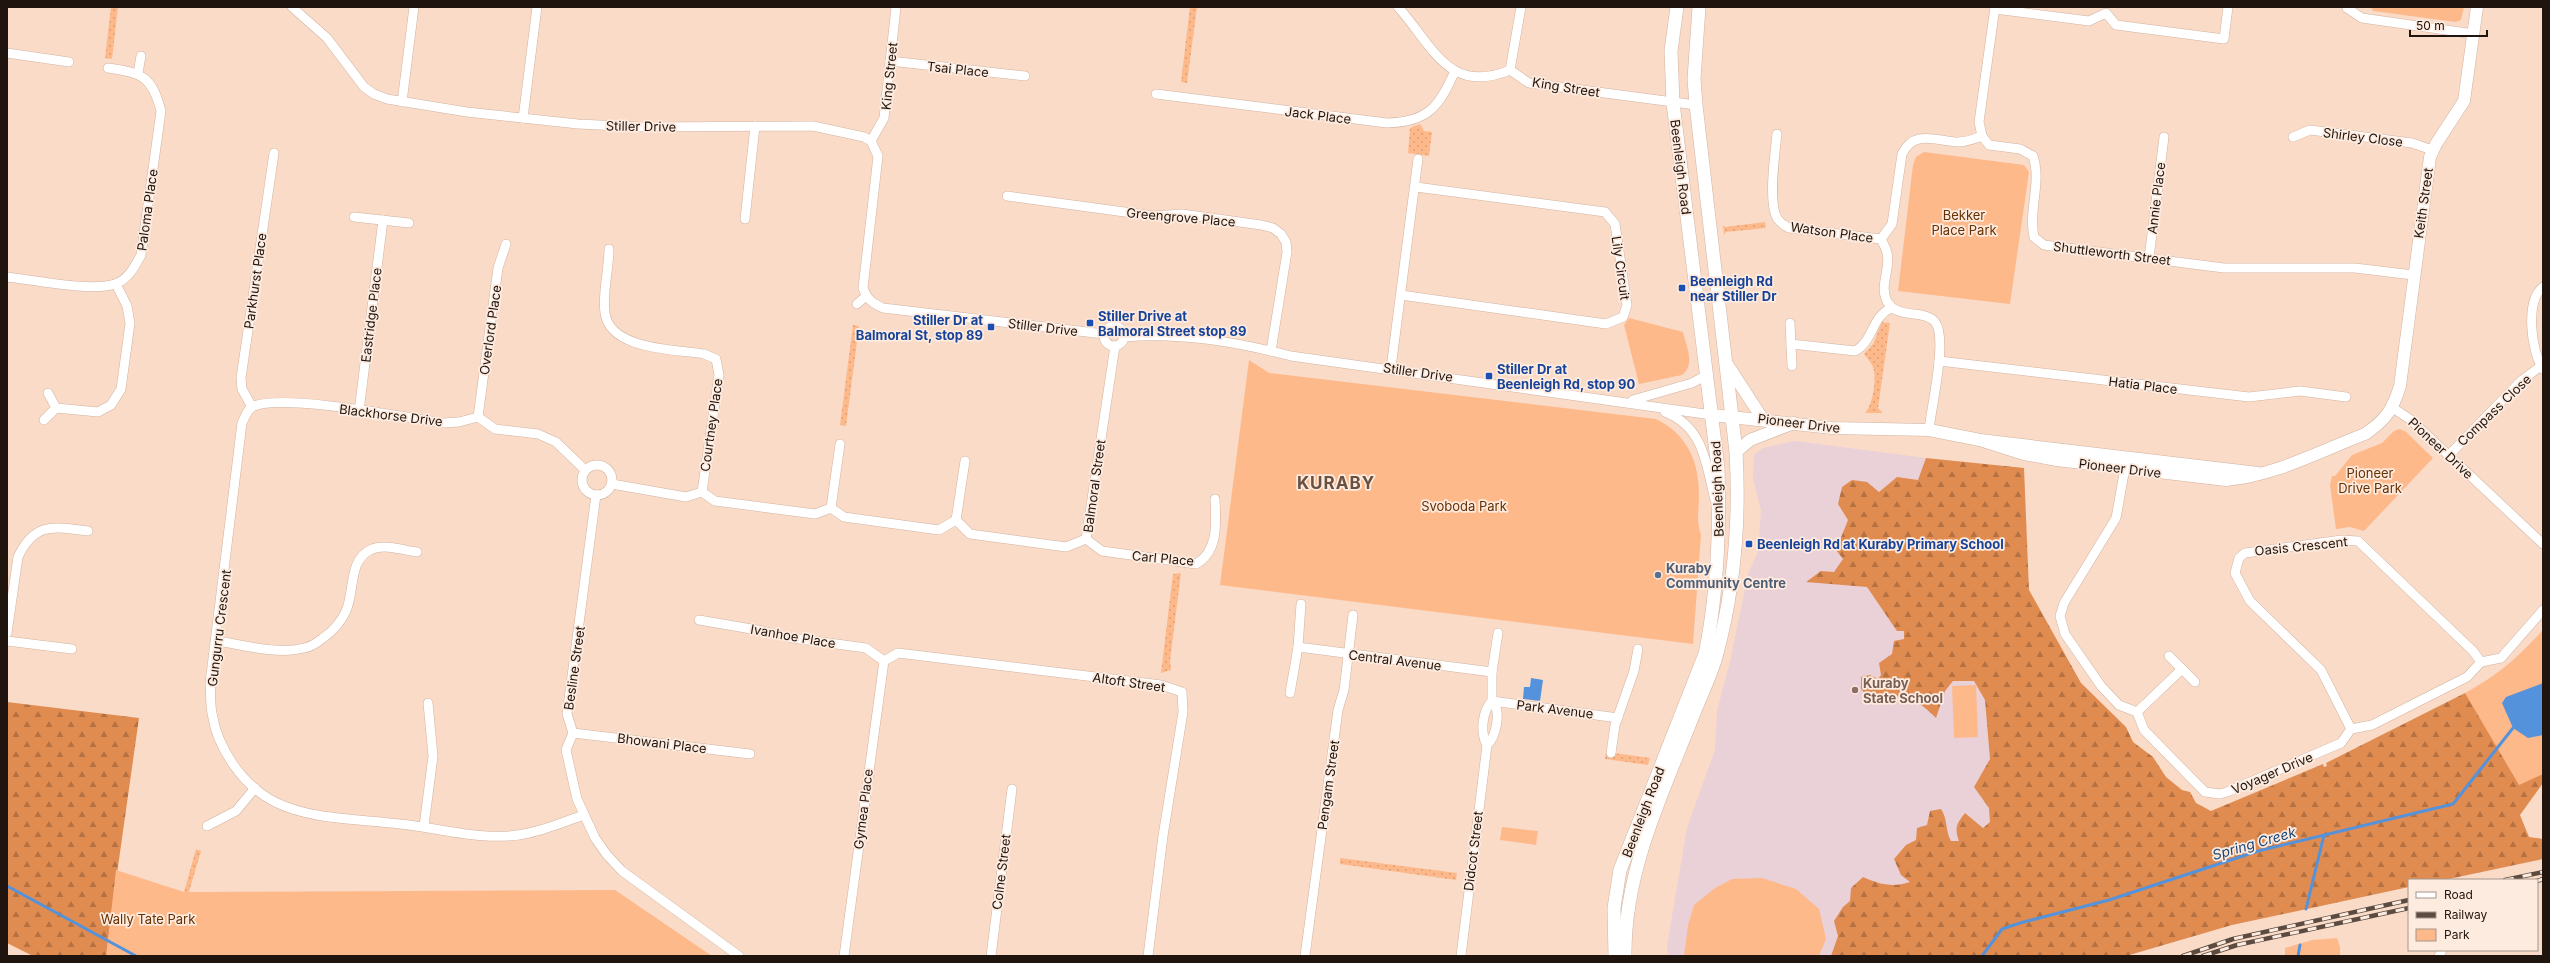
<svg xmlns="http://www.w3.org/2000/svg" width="2550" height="963" viewBox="0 0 2550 963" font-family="Inter,sans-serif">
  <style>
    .education { fill: #ead0d7 }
    .grass { fill: url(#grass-dots) }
    .forest { fill: url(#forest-firs) }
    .park { fill: #feb98b }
    .water { fill: #5493db }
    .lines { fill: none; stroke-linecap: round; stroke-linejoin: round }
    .stream { stroke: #5493db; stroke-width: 3 }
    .minor-casing { stroke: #d1b3a0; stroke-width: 10 }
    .tertiary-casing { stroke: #d1b3a0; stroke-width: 13 }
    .secondary-casing { stroke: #d1b3a0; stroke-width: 14 }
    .minor { stroke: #fff; stroke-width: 9 }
    .tertiary { stroke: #fff; stroke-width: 12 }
    .secondary { stroke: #fff; stroke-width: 13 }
    .rail-casing { stroke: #5b4b41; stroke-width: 4.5 }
    .rail { stroke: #feebdf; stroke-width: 3; stroke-dasharray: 9; stroke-linecap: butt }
    .transit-dot { fill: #1a4fb4; stroke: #feebdf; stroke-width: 1.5 }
    .service-dot { fill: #5c6f8a; stroke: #feebdf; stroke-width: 1.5 }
    .education-dot { fill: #8d6e63; stroke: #feebdf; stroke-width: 1.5 }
    .labels { text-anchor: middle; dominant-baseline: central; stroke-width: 3.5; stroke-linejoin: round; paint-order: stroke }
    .street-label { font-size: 13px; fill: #1f150e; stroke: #feebdf }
    .park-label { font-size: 13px; fill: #663000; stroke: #feebdf }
    .transit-label { font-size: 13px; font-weight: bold; fill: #164399; stroke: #feebdf; text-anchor: start }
    .service-label { font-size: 13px; font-weight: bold; fill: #4e5e75; stroke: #feebdf; text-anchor: start }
    .education-label { font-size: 13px; font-weight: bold; fill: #785e54; stroke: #feebdf; text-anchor: start }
    .water-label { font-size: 14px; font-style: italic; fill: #1a4675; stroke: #feebdf }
    .district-label { font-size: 17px; font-weight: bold; letter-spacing: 1px; fill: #69503f; stroke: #feebdf }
  </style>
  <defs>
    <pattern id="grass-dots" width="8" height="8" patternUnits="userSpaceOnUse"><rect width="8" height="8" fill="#feb98b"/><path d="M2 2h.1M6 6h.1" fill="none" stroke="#d99e77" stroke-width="1.8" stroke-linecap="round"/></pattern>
    <pattern id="forest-firs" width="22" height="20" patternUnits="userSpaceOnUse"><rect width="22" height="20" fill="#e08c51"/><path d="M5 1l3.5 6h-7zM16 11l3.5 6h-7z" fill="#b57142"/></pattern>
  </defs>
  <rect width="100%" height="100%" fill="#fadbc8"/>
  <polygon class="education" points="1795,441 1926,458 1985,670 2055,956 1668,956 1667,946 1687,828 1715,750 1717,711 1730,662 1748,574 1758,552 1761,511 1753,478 1754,455 1763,448"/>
  <g class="grass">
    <polygon points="111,7 118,7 112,59 105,58"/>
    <polygon points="1190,7 1197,7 1187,83 1181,82"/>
    <polygon points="1420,124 1424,131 1432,132 1429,156 1408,153 1410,128"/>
    <polygon points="1765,222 1766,228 1726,232 1724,235 1723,225 1725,227"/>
    <path d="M1882 322 1890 323 1878 408 1883 413H1865C1873 405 1877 378 1873 367 1871 362 1867 358 1864 354L1873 344Z"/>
    <polygon points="853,325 859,326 846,426 840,425"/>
    <polygon points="1181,573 1170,661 1171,670 1161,673 1173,574"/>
    <polygon points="1606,752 1650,758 1648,765 1605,759"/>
    <polygon points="196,849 201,851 189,892 184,892"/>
    <polygon points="1340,858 1457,873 1456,880 1340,864"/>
  </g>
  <g class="forest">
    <path d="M1926 458 2024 468 2029 590 2081 683 2126 727 2133 742 2153 757 2166 777 2182 790 2190 792 2196 803 2211 811 2323 764 2324 767 2327 766 2326 763 2465 693 2543 738V783L2520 815 2529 837 2543 839V859L2444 880H2409V887L2232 925 2126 956H1831L1838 936 1834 921 1843 907 1850 901 1851 888 1863 877C1879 884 1892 888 1910 882L1901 875 1894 859 1906 845 1916 840 1917 828 1927 825 1930 811 1941 809C1948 820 1945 830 1951 841H1959C1954 828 1957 823 1965 813L1983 828 1990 822 1989 808 1974 787 1990 759 1985 700 1974 681H1953L1945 691 1936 718C1910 692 1904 696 1870 698L1861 689V677L1870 675 1878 679 1881 675 1879 663 1892 654 1894 641 1904 639V631H1897L1867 587 1806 582 1821 571 1834 572 1843 559 1836 550 1848 520 1838 504 1842 487 1852 480 1867 482 1879 492 1897 477 1918 480Z"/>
    <polygon points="7,702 139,718 113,902 255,956 33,956 7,943"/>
  </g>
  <g class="park">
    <polygon points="2371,7 2464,7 2461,20 2456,22 2373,11"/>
    <polygon points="1924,152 2024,165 2029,172 2010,304 1898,291 1913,165 1916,157"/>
    <path d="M1629 318 1683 332C1686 346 1696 365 1682 375L1639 384 1624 325Z"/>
    <path d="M1249 360 1269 373 1656 419C1687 434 1699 461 1699 495 1699 510 1696 521 1701 535L1693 644 1220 585Z"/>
    <polygon points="2399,429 2405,431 2433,458 2364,531 2350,527 2336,529 2330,485 2332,476 2335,476 2352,455 2382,443 2394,431"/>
    <path d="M2543 630V774L2519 785 2465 693C2500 674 2517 658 2543 630Z"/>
    <polygon points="1976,685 1978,737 1954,738 1952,686"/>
    <polygon points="1502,827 1538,831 1536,845 1500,840"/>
    <polygon points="116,870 184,892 615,890 712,956 106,956"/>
    <polygon points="1762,878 1796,889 1819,909 1826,939 1819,956 1684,956 1688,925 1694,905 1715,888 1732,879"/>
    <polygon points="2337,938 2340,947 2340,956 2285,956 2285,948 2312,940"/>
  </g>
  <g class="water">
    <polygon points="1531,678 1543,680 1540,701 1523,699 1524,687 1530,687"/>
    <polygon points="2543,683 2543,735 2528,738 2513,728 2502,703 2506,697"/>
  </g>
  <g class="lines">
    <g class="stream">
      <polyline points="7,886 136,956"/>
      <polyline points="2306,909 2324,835"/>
      <polyline points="1982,956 2002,929 2020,923 2109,900 2258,851 2453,804 2513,728"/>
      <polyline points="2298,956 2300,945"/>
    </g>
    <defs>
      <g id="minor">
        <path d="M292 7 327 38 364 87 374 94 387 99 467 112 578 124 642 127 813 126 864 137 871 141 878 156 863 288C867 299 872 303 883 308L1104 334"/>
        <path d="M1398 7C1432 44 1448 96 1510 70L1529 83 1696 105"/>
        <path d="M1995 7 1979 122 1982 136 1989 145 2020 149 2033 156C2042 183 2028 210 2034 237L2044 245 2224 268H2355L2413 275"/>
        <polyline points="2347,8 2362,18 2474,34"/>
        <polyline points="1995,9 2089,21 2106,13 2116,25 2224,39 2228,7"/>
        <polyline points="7,53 69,62"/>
        <polyline points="890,61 1025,76"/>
        <polyline points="1510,70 1521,7"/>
        <polyline points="138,73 141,56"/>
        <path d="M1156 94 1387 123C1428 122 1439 107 1455 71"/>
        <polyline points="402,102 414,7"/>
        <polyline points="523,118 537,7"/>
        <path d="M1777 134C1775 153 1768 202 1777 218 1780 223 1784 225 1789 228L1881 239"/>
        <polyline points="2293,137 2310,130 2412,143 2432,150"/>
        <polyline points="871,141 884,118 896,7"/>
        <polyline points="1007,196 1154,216 1182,214 1261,225 1273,228 1281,234 1286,242 1287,252 1271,351"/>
        <polyline points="354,217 409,223"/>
        <polyline points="745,219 755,126"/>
        <path d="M609 249C609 268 602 295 605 313 610 350 674 349 704 354L716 359 719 375 702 492"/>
        <polyline points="2149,258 2164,137"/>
        <path d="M7 277C34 280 92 292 115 284 128 280 135 266 141 255L161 111C152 76 142 73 108 68"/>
        <path d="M2543 287C2525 301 2531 351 2543 369"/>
        <polyline points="1401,295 1606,324 1623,317 1627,305 1615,224 1605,212 1416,187"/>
        <polyline points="857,304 866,296"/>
        <polyline points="1790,323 1792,366"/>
        <circle cx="1114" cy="336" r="10"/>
        <path d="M1124 337C1180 332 1236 342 1291 356L1712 415"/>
        <path d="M1791 344 1855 351C1874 341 1871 317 1891 308"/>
        <polyline points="1939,361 2249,397 2300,391 2346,397"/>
        <polyline points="1391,368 1418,159"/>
        <polyline points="1633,400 1692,383 1707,375"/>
        <polyline points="252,407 242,389 241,378 274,153"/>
        <polyline points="56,408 98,412 111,405 121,389 130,323 127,306 116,284"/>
        <polyline points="2393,408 2411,420 2543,544"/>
        <polyline points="359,411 383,220"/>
        <path d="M1665 412C1704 427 1706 464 1715 500"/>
        <polyline points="478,417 498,268 506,244"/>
        <polyline points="44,420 56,408 48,393"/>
        <path d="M1929 430C1931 408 1948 338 1935 322 1932 318 1926 316 1921 315 1909 313 1893 314 1887 301 1879 286 1891 268 1887 253 1886 248 1883 243 1881 239L1892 224 1902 154C1914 129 1936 141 1958 142 1967 142 1974 139 1982 136"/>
        <polyline points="2449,455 2522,380 2541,366"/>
        <circle cx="597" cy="480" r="15"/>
        <polyline points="2125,468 2116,518 2064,603 2060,616 2065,634 2101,686 2119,705 2137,712 2144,730 2205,792 2220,794 2227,792 2341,743 2351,729 2372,725 2467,677 2481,662 2501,658 2543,610"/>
        <polyline points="612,484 686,497 702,492 715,501 815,514 831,508 844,517 939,530 956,520 970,534 1066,547 1086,539 1115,346"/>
        <polyline points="596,495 567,714 573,733 566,750 577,799 595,838 607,855 622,871 739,956"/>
        <polyline points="831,508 840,444"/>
        <polyline points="956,520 965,461"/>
        <path d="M1086 539 1102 551 1196 564C1219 551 1216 522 1215 499"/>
        <polyline points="699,620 763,631 792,638 866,648 884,661"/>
        <path d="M7 633 18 557C35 521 54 527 88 531"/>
        <polyline points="7,641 72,649"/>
        <path d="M217 641C244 645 277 655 304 648 311 647 318 642 323 638 333 631 341 622 346 611 355 591 348 559 372 549 385 544 403 550 417 552"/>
        <polyline points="1298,647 1492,672"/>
        <polyline points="2169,656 2195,682"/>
        <polyline points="884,661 898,653 1161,685 1182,692 1183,712 1163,836 1148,956"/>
        <polyline points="1290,693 1298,647 1301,604"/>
        <polyline points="1492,701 1618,718"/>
        <polyline points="2137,712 2182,669"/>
        <polyline points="2351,729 2321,670 2250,601 2235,573 2239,558 2245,553 2342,540 2358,541 2473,651 2481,662"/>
        <polyline points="573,733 750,754"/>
        <path d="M1487 745C1496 737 1502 711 1492 701V672L1498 633"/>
        <polyline points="1611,753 1615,725 1634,671 1638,649"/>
        <path d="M584 815C566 821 547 829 529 833 487 843 441 828 400 824 360 819 311 820 275 802 243 786 217 748 212 713 210 703 211 693 210 683L242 423C245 417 247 409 254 406 284 394 405 417 443 423L459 422 478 417 495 429 538 434 556 442 585 470"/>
        <polyline points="207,826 236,811 255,788"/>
        <polyline points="424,826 433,756 428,703"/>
        <polyline points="844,956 884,661"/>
        <polyline points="991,956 1012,789"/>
        <polyline points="1305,956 1338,710 1344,690 1353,615"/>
        <path d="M1461 956 1487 745C1480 733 1482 711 1492 701"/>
        <polyline points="2439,956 2442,950"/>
      </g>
      <g id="tertiary">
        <polyline points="1727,364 1762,418"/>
        <polyline points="1712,415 1832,428 1929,430 1980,440 2258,473"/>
        <path d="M1980 440 2024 454 2057 460 2226 480C2274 476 2320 451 2365 434 2386 420 2393 409 2400 386L2430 157 2436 144 2464 101 2477 7"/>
        <polyline points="1736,452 1750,440 1794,423"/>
      </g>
      <g id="secondary">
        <path d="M1615 956 1614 908 1620 870 1705 654C1718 592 1720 531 1718 468L1673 103 1671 51 1677 7"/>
        <path d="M1625 956C1624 868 1665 788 1696 708 1703 691 1711 674 1716 657 1734 591 1740 521 1736 452L1696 105 1694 79 1699 7"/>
      </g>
    </defs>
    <use href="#minor" class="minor-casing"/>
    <use href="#tertiary" class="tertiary-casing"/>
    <use href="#secondary" class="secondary-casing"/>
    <use href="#minor" class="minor"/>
    <use href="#tertiary" class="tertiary"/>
    <use href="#secondary" class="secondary"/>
    <defs>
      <g id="rail">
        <polyline points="2505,880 2543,872"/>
        <polyline points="2537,881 2543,879"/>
        <polyline points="2183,956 2233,939 2409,900"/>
        <polyline points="2203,956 2237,945 2409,908"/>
      </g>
    </defs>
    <use href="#rail" class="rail-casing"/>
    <use href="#rail" class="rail"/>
  </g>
  <g class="transit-dot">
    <rect x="1678" y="284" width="8" height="8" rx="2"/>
    <rect x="1086" y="319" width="8" height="8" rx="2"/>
    <rect x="987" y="323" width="8" height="8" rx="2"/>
    <rect x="1485" y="372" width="8" height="8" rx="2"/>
    <rect x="1745" y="540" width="8" height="8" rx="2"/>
  </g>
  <circle class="service-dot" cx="1658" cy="575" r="4"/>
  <circle class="education-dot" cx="1855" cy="690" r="4"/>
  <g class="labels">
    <g class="street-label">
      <text transform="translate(958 69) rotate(6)">Tsai Place</text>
      <text transform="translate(889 76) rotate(-84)">King Street</text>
      <text transform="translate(1566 87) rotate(9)">King Street</text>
      <text transform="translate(1318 115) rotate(7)">Jack Place</text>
      <text transform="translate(641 126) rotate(1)">Stiller Drive</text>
      <text transform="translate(2363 137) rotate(7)">Shirley Close</text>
      <text transform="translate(1681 167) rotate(83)">Beenleigh Road</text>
      <text transform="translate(2156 198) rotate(-83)">Annie Place</text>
      <text transform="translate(2423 203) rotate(-82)">Keith Street</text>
      <text transform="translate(147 210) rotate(-82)">Paloma Place</text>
      <text transform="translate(1181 217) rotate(5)">Greengrove Place</text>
      <text transform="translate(1832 232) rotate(8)">Watson Place</text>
      <text transform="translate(2112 253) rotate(7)">Shuttleworth Street</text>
      <text transform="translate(1621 268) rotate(82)">Lily Circuit</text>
      <text transform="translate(255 281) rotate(-82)">Parkhurst Place</text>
      <text transform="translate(371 315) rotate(-83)">Eastridge Place</text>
      <text transform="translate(1043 327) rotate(7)">Stiller Drive</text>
      <text transform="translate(490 330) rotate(-82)">Overlord Place</text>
      <text transform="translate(1418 372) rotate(8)">Stiller Drive</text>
      <text transform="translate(2143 385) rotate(7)">Hatia Place</text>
      <text transform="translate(2494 410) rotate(-44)">Compass Close</text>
      <text transform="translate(391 415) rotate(7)">Blackhorse Drive</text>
      <text transform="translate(1799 423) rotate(7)">Pioneer Drive</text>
      <text transform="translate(711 425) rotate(-82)">Courtney Place</text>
      <text transform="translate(2441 448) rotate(43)">Pioneer Drive</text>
      <text transform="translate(2120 468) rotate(7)">Pioneer Drive</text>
      <text transform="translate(1094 486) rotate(-82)">Balmoral Street</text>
      <text transform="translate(1717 489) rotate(-92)">Beenleigh Road</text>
      <text transform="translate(2301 546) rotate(-6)">Oasis Crescent</text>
      <text transform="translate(1163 558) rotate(5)">Carl Place</text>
      <text transform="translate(219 628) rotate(-83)">Gungurru Crescent</text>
      <text transform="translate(793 636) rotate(10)">Ivanhoe Place</text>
      <text transform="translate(1395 660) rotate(7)">Central Avenue</text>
      <text transform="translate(574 668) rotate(-82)">Besline Street</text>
      <text transform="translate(1129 682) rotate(8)">Altoft Street</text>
      <text transform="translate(1555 709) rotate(7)">Park Avenue</text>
      <text transform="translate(662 743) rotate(7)">Bhowani Place</text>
      <text transform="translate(2272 773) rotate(-23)">Voyager Drive</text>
      <text transform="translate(1328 785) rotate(-82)">Pengam Street</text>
      <text transform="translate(863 809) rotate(-83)">Gymea Place</text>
      <text transform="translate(1643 812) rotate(-69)">Beenleigh Road</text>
      <text transform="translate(1473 851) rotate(-83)">Didcot Street</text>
      <text transform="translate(1001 872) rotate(-83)">Colne Street</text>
    </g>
    <g class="park-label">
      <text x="1964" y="215">Bekker<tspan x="1964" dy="15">Place Park</tspan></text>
      <text x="2370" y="473">Pioneer<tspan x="2370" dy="15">Drive Park</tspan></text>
      <text x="1464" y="506">Svoboda Park</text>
      <text x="148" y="919">Wally Tate Park</text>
    </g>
    <g class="transit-label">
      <text x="1690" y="281">Beenleigh Rd<tspan x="1690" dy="15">near Stiller Dr</tspan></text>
      <text x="1098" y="316">Stiller Drive at<tspan x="1098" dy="15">Balmoral Street stop 89</tspan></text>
      <text x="983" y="320" text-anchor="end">Stiller Dr at<tspan x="983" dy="15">Balmoral St, stop 89</tspan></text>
      <text x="1497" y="369">Stiller Dr at<tspan x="1497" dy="15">Beenleigh Rd, stop 90</tspan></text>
      <text x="1757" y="544">Beenleigh Rd at Kuraby Primary School</text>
    </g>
    <g class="service-label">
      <text x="1666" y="568">Kuraby<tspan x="1666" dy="15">Community Centre</tspan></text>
    </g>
    <g class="education-label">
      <text x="1863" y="683">Kuraby<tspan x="1863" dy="15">State School</tspan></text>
    </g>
    <g class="water-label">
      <text transform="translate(2254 843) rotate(-16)">Spring Creek</text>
    </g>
    <g class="district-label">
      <text x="1336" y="483">KURABY</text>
    </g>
  </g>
  <rect width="2550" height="963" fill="none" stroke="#1f150e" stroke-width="16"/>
  <rect x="2408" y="879" width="130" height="72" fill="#feebdf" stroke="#a5958b"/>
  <rect x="2416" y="892" width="20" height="6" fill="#ffffff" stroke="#a5958b"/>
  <text x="2444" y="899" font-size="12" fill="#1f150e">Road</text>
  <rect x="2416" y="912" width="20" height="6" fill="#5b4b41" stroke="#a5958b"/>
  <text x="2444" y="919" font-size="12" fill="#1f150e">Railway</text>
  <rect x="2416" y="929" width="20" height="12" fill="#feb98b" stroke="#a5958b"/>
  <text x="2444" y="939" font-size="12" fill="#1f150e">Park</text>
  <path d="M2410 30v6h77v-6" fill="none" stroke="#1f150e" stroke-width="2"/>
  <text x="2416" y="30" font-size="12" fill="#1f150e" stroke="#feebdf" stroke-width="3" paint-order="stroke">50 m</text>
</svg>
